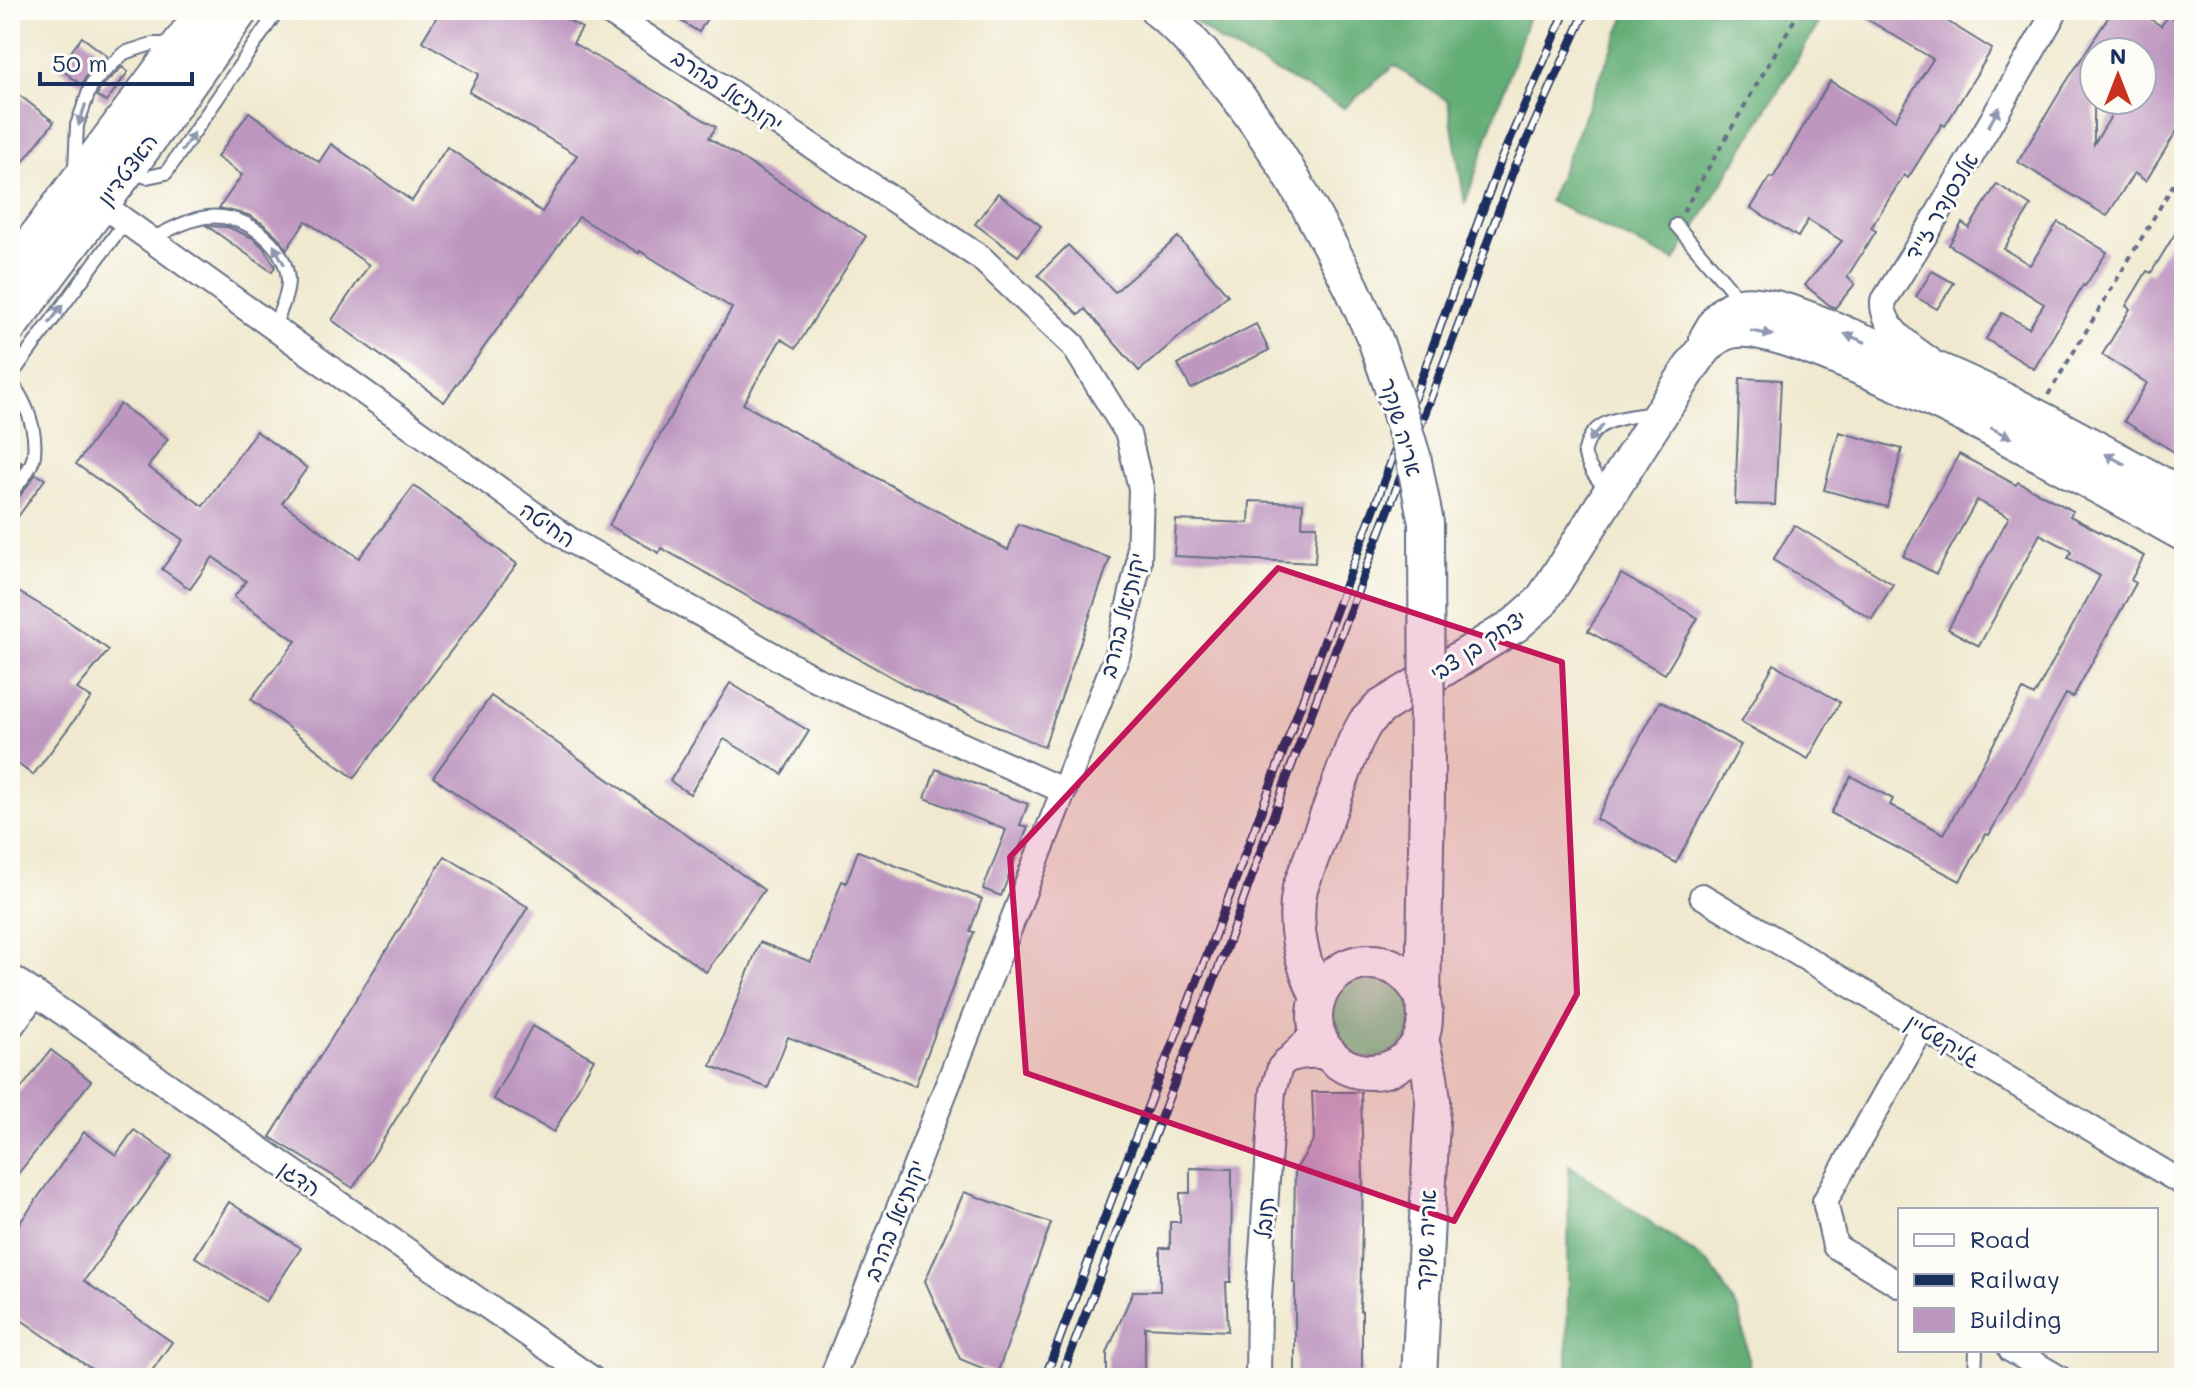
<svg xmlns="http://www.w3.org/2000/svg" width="2194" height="1388" viewBox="0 0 2194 1388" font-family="Mali,'Playpen Sans Hebrew',sans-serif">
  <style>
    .green { fill: #7ac98a; stroke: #4a7c74; stroke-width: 2 }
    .forest { fill: #63ad76; stroke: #3f6e6a; stroke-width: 2 }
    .building { fill: #be97c0; fill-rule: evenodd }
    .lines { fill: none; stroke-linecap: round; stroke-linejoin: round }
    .lane-casing { stroke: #667086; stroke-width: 16 }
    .street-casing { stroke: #667086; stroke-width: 28 }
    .secondary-casing { stroke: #667086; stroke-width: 38 }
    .path { stroke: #667086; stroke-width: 4; stroke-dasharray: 6 6; stroke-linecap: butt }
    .lane { stroke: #fff; stroke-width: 12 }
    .street { stroke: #fff; stroke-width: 24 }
    .secondary { stroke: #fff; stroke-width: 34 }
    .rail-casing { stroke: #1b2f5e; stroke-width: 9 }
    .rail { stroke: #fdfcf7; stroke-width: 6; stroke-dasharray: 18; stroke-linecap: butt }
    .secondary-bridge-casing { stroke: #667086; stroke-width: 38; stroke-linecap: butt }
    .secondary-bridge { stroke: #fff; stroke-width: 34 }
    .oneway { fill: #8d97ae }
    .marked { fill: #c2185b; fill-opacity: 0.2; stroke: #c2185b; stroke-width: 6; stroke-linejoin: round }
    .labels { text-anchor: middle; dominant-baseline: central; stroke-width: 6; stroke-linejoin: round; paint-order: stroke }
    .street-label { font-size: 22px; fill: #1b2f5e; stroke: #fdfcf7 }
  </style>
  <rect width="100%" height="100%" fill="#fdfcf7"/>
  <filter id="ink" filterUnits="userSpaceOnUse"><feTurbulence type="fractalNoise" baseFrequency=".0125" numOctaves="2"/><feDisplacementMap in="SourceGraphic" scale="16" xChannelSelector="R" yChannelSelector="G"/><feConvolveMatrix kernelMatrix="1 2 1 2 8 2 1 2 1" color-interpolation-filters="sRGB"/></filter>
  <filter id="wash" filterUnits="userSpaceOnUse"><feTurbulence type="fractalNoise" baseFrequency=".006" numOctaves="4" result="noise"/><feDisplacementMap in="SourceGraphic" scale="32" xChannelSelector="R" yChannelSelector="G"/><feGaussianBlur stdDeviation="1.8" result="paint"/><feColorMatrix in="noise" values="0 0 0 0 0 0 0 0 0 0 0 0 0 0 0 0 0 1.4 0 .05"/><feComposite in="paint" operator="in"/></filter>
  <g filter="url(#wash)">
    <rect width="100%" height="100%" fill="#f0e9cf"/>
    <circle class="green" cx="1370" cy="1016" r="43"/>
    <g class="forest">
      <polygon points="1182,10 1531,10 1465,204 1448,101 1394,66 1344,108 1219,41"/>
      <polygon points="1628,10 1827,10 1675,261 1549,201"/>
      <polygon points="1569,1165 1710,1264 1740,1313 1750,1369 1757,1378 1567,1378"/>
    </g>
    <g id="blocks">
      <g class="building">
        <polygon points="441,10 550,10 582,28 573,43 716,127 709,138 866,236 796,348 781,339 743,404 1008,550 1018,524 1110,558 1044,747 913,689 661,548 659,553 609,525 732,308 640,251 639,253 579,217 444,402 332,320 369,265 306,221 287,249 276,235 262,223 248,215 219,208 242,175 217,157 249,112 319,162 331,144 412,201 447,147 542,212 577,155 469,92 479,74 422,41"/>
        <polygon points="663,10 712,10 699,32"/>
        <polygon points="1852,10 1929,10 1992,49 1945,126 1942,124 1908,178 1904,175 1871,228 1876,231 1847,277 1855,284 1835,308 1829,305 1805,285 1842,241 1808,220 1798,237 1751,208 1770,177 1773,178 1830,81 1895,120 1933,59"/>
        <path d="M2113 10H2136L2161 26 2168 16 2184 25V119L2146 181 2134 173 2107 216 2018 162 2061 90ZM2094 52H2142V100H2121L2094 144Z"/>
        <polygon points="82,37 107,56 86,76 82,85 59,68"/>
        <polygon points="122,67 128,72 106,102 97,96 100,88"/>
        <polygon points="10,88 54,122 10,178"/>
        <polygon points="1997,184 2031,206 2004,249 2030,265 2058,222 2107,252 2085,286 2083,285 2034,369 1986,339 2002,313 2029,328 2044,304 1949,245 1962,223 1969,228"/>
        <polygon points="998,193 1041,226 1018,256 975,224"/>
        <polygon points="2184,219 2184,458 2124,421 2147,383 2102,355 2130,309 2126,306 2147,271 2151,273"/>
        <polygon points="207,226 228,227 253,238 263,247 275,266 272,272"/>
        <polygon points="1178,237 1228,295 1139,371 1085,309 1079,315 1038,275 1068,245 1115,292"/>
        <polygon points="1932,271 1954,283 1937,309 1916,297"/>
        <polygon points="1256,324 1269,350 1191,389 1178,364"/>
        <polygon points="1740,378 1781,380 1775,505 1735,504"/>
        <polygon points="120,404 168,439 148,467 203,506 256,431 307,468 282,503 359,558 414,486 517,564 354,778 251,699 296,641 234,597 246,581 213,557 190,589 162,569 183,540 76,464"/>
        <polygon points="1839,432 1902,449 1887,507 1824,490"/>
        <polygon points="1959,454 2016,485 2018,482 2073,511 2070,516 2144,556 2131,580 2136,583 2073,697 2066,694 1989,835 1986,834 1960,881 1831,813 1851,776 1893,799 1890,805 1944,834 2023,690 2034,696 2100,576 2068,558 2072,551 2040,534 1979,646 1948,629 2009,517 1977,500 1936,574 1903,556"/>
        <polygon points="10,455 22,463 10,480"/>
        <polygon points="36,474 45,479 10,528 10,502 20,496"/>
        <polygon points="1250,501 1303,503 1302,526 1317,526 1315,563 1174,556 1176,520 1249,523"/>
        <polygon points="1794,525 1893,584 1872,619 1773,560"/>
        <polygon points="1621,574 1698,618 1665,674 1588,631"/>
        <polygon points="10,587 65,619 109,650 77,689 91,698 33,775 10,758"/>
        <polygon points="1774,664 1840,702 1808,759 1741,722"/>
        <polygon points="730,683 809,731 782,774 724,739 690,794 670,781"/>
        <polygon points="491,696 764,890 706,972 433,777"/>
        <polygon points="1660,701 1741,745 1676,863 1596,819"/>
        <polygon points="936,769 1028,804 1020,825 1028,827 1001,896 983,889 1006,830 925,798"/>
        <polygon points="858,851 982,899 970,931 974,932 915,1086 788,1037 768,1088 711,1066 760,942 811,962 842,881 846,883"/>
        <polygon points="445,856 528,907 353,1188 270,1137"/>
        <polygon points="532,1026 594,1059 554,1132 493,1099"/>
        <polygon points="51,1050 91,1081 10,1184 10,1103"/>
        <polygon points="1312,1092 1361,1092 1363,1177 1360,1311 1362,1311 1362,1378 1295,1378 1295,1283 1293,1283 1295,1171 1314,1139"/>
        <polygon points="134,1130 172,1156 84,1281 172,1342 147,1378 87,1378 93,1370 10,1312 10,1237 84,1132 116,1155"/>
        <polygon points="1190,1168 1232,1169 1231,1282 1226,1282 1228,1331 1145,1327 1145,1378 1107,1378 1107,1353 1133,1291 1160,1291 1160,1248 1170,1248 1170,1222 1180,1222 1180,1193 1190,1193"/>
        <polygon points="964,1192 1051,1223 997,1374 960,1359 925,1281"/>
        <polygon points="229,1202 301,1248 266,1302 195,1257"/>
      </g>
    </g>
  </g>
  <g filter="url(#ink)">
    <use href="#blocks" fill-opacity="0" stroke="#667086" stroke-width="2"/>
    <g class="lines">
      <defs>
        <g id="lane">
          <polyline points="75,169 77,125 92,83 124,53 152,44 172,44"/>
          <polyline points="130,172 147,177 166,173 278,10"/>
          <polyline points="1676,225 1729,287 1739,303"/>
          <path d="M150 240C166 231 183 222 201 218 239 209 286 241 288 280 288 296 279 314 273 328"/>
          <polyline points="10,377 125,222"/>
          <path d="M10 381C26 401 37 429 34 455 32 468 19 484 10 493"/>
          <path d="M1607 491C1599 481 1590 471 1586 459 1584 452 1584 454 1586 447 1594 417 1629 417 1655 413"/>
          <polyline points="1975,1378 1976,1350"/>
        </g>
        <g id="street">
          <polyline points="606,10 981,258 1073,345 1128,434 1141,488 1139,562 1118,653 832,1378"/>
          <polyline points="90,196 570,540 817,680 1064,791"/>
          <path d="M1929 359C1910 345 1882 328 1883 302L1930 227 2056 10"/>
          <polyline points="1702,896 2184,1184"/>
          <polyline points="10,976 591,1378"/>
          <polyline points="10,1028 34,995"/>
          <path d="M1285 1061C1302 1055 1320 1053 1337 1061"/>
          <polyline points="1900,1285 1835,1246 1825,1201 1922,1028"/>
          <polyline points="2011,1350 2059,1378"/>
          <polyline points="1258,1378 1259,1297 1273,1091 1280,1067 1307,1040 1316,1025"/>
        </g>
        <g id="secondary">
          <path d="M1158 10C1176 24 1191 41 1206 58 1268 127 1310 207 1352 288"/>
          <polyline points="10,272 205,10"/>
          <polyline points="10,326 127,171 241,10"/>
          <path d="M1707 338C1715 324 1722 309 1740 305 1766 299 1824 325 1850 336 1887 351 1926 364 1963 381 2039 415 2111 457 2184 496"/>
          <circle cx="1370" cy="1017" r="55"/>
          <path d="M1318 998C1302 962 1292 927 1300 888L1355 742 1365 723 1381 707 1515 625 1541 602C1586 534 1627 463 1672 396 1685 378 1702 344 1722 334 1740 325 1762 332 1781 337 1923 386 2053 461 2184 534"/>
          <polyline points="1423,999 1427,798"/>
          <polyline points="1419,1378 1433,1101 1430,1076 1421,1039"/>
        </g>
      </defs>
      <use href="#lane" class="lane-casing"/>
      <use href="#street" class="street-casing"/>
      <use href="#secondary" class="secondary-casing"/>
      <g class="path">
        <polyline points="1683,212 1800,10"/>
        <polyline points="2048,395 2184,167"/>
      </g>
      <use href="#lane" class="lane"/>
      <use href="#street" class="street"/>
      <use href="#secondary" class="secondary"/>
      <defs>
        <g id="rail">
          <polyline points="1045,1378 1114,1193 1211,945 1375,506 1500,162 1566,10"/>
          <polyline points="1061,1378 1225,951 1288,775 1459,323 1512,173 1586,10"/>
        </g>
      </defs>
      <use href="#rail" class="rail-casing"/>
      <use href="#rail" class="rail"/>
      <defs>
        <polyline id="secondary-bridge" points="1352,288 1375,339 1393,391 1413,456 1426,523 1427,798"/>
      </defs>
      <use href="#secondary-bridge" class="secondary-bridge-casing"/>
      <use href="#secondary-bridge" class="secondary-bridge"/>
    </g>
    <defs><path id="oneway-solid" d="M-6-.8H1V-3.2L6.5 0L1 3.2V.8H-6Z" transform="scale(2)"/></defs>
    <g class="oneway">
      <use href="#oneway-solid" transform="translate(82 115) rotate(108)"/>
      <use href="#oneway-solid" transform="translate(1994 117) rotate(-60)"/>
      <use href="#oneway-solid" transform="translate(188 142) rotate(-56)"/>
      <use href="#oneway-solid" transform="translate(279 255) rotate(-119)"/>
      <use href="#oneway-solid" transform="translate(56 314) rotate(-54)"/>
      <use href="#oneway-solid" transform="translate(1762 333) rotate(11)"/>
      <use href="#oneway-solid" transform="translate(1855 338) rotate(-158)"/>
      <use href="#oneway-solid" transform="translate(1596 433) rotate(132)"/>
      <use href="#oneway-solid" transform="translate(2001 433) rotate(27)"/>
      <use href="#oneway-solid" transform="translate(2115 459) rotate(-152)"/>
    </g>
  </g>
  <path class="marked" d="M1278 568 1562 662 1577 994 1454 1221 1026 1073 1010 857Z"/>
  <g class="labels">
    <g class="street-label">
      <text transform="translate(728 90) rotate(34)">יקותיאל בהרב</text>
      <text transform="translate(127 169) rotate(-53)">האצטדיון</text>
      <text transform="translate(1941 206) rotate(-59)">אלכסנדר זייד</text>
      <text transform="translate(1402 427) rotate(74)">אריה שנקר</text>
      <text transform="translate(548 524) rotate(35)">החיטה</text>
      <text transform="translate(1122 615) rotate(-76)">יקותיאל בהרב</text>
      <text transform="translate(1478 645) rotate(-33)">יצחק בן צבי</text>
      <text transform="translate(1943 1040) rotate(31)">גליקשטיין</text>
      <text transform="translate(300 1178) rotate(35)">הדגן</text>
      <text transform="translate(1264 1218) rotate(-86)">תובל</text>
      <text transform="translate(894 1220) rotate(-68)">יקותיאל בהרב</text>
      <text transform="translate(1425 1240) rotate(-87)">אריה שנקר</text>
    </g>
  </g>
  <rect width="2194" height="1388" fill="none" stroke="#fdfcf7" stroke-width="40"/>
  <rect x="1898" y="1208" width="260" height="144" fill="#fdfcf7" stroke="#a3aaba" stroke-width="2"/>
  <rect x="1914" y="1234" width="40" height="12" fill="#ffffff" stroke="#a3aaba" stroke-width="2"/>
  <text x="1970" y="1248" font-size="24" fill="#1b2f5e">Road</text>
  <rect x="1914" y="1274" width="40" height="12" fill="#1b2f5e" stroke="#a3aaba" stroke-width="2"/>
  <text x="1970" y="1288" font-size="24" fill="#1b2f5e">Railway</text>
  <rect x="1914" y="1308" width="40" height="24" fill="#be97c0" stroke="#a3aaba" stroke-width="2"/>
  <text x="1970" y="1328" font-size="24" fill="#1b2f5e">Building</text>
  <g transform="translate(2118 76)"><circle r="38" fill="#fdfcf7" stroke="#a3aaba" stroke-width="2"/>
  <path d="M0-6L14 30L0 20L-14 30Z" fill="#c8321e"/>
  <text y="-12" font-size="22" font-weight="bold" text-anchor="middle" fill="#1b2f5e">N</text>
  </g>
  <path d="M40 72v12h152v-12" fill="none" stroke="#1b2f5e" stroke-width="4"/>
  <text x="52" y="72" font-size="24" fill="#1b2f5e" stroke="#fdfcf7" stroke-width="6" paint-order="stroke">50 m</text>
</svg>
